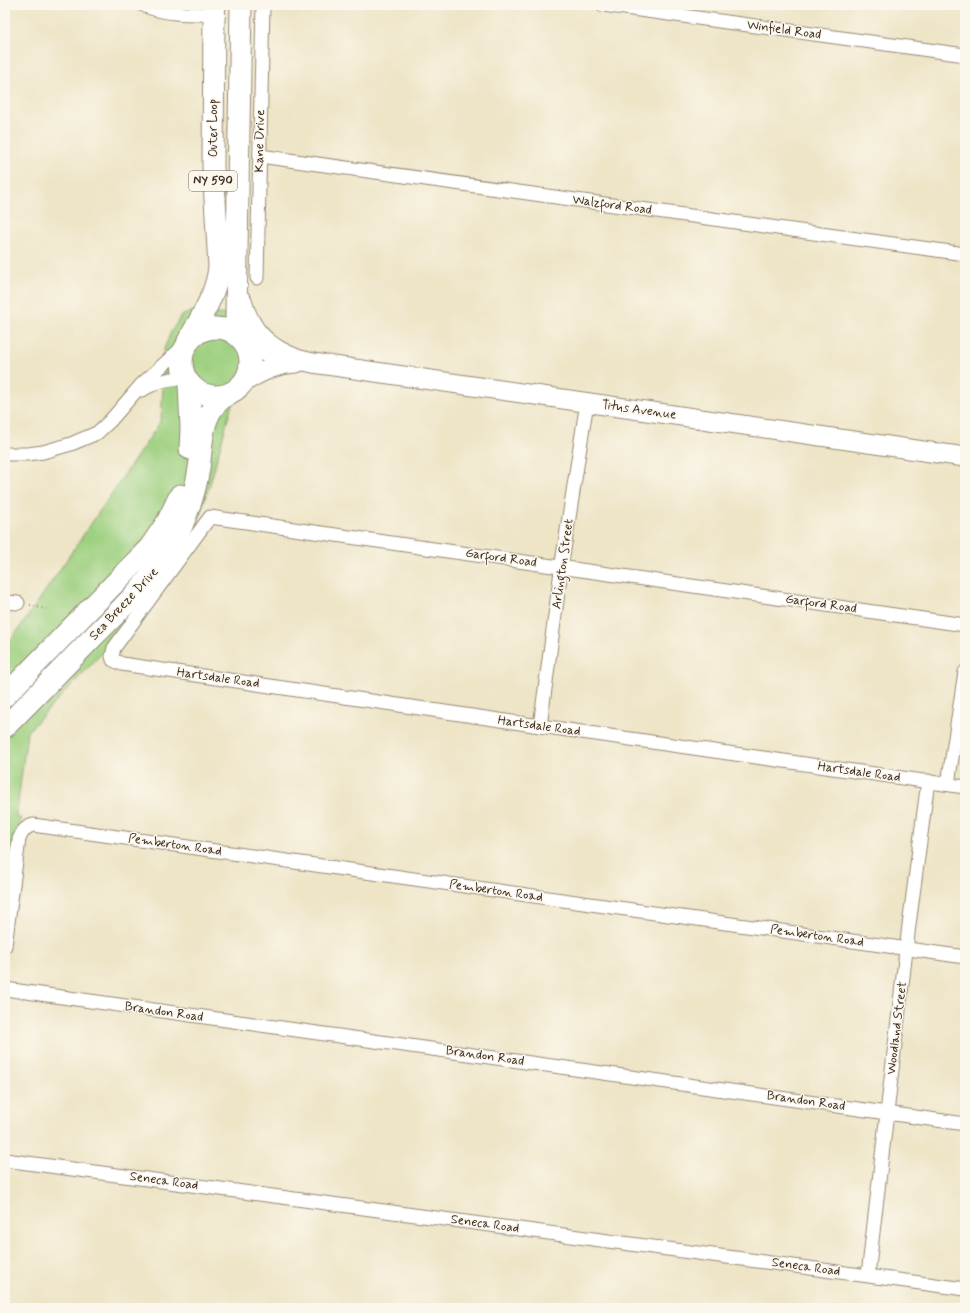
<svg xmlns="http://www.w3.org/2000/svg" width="970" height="1313" viewBox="0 0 970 1313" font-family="Mynerve,sans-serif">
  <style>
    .green { fill: #9ed080; stroke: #6c7d4f }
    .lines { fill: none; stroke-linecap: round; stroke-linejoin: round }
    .street-casing { stroke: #948872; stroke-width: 15 }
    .secondary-casing { stroke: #948872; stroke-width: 21 }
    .primary-casing { stroke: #948872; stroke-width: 23 }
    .highway-casing { stroke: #948872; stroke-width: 24 }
    .path { stroke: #948872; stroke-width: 2; stroke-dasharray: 1 3; stroke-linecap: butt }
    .street { stroke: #fff; stroke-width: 13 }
    .secondary { stroke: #fff; stroke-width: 19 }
    .primary { stroke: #fff; stroke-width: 21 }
    .highway { stroke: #fff; stroke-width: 22 }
    .labels { text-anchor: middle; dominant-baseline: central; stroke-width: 3; stroke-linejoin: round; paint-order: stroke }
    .shield { fill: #fbf7ec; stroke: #75685c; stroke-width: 1 }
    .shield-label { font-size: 12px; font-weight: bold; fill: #3b2a1e }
    .street-label { font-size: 13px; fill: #3b2a1e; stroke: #fbf7ec }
  </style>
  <rect width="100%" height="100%" fill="#fbf7ec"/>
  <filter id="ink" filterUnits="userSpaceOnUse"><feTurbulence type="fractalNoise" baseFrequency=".025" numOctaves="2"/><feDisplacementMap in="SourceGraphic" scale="8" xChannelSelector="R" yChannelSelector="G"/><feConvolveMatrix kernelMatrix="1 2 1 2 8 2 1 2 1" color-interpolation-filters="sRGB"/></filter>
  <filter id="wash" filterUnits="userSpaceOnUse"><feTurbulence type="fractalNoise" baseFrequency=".012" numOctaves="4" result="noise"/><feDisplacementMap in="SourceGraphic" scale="16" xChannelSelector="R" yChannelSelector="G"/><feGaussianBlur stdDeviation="0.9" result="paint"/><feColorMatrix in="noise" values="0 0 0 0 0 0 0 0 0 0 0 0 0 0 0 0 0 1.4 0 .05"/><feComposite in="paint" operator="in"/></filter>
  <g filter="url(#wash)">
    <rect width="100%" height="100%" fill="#eee5c7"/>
    <polygon class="green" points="193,311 228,315 256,325 272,377 250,389 232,404 210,484 194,531 120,634 27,732 16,818 21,818 16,833 5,919 5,648 31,612 159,424 161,418 163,387 164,349 171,332 181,316"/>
  </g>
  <g filter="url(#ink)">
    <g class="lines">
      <defs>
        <g id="street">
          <path d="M143 5C165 15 190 14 214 14"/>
          <polyline points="603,5 965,55"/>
          <polyline points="260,156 965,254"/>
          <polyline points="257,278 263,5"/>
          <path d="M142 390C155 383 170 376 186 380"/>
          <polyline points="5,454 28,454 43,452 71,444 97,433 110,421 142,384 185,345"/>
          <polyline points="5,602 18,603"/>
          <polyline points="965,625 210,517 114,648 112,656 113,660 122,664 540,726 965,787"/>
          <polyline points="540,726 563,556 587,402"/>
          <polyline points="948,784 965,672"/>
          <path d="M5 946 19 839C22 832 25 827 33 825L965 957"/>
          <polyline points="5,989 965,1124"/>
          <polyline points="5,1160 965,1289"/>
          <polyline points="868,1275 909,925 928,781"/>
        </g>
        <g id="secondary">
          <polyline points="245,344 265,352 313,363 965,457"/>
          <path d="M243 383C259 372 277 364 297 363"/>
        </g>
        <g id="primary">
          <path d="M241 301C250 333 267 349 297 360"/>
          <circle cx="216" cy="362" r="34"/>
          <polyline points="240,337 237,327 236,315 241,5"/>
          <path d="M188 341C201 317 217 293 219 266L213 166 214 14"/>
          <polyline points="189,383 191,429 190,449"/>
          <polyline points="5,696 150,547 167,522 180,495"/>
          <path d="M5 727C35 697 64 667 94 636 128 602 162 570 182 526 189 509 195 492 198 474 204 444 198 411 229 394"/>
        </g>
        <polyline id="highway" points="214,14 214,5"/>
      </defs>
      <use href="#street" class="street-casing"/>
      <use href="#secondary" class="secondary-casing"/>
      <use href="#primary" class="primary-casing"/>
      <use href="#highway" class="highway-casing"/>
      <polyline class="path" points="30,605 46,609"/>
      <use href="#street" class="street"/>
      <use href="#secondary" class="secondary"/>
      <use href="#primary" class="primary"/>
      <use href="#highway" class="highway"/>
    </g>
  </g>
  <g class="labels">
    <rect class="shield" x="189" y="171" width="48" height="20" rx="3"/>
    <g class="shield-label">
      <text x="213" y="181">NY 590</text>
    </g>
    <g class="street-label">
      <text transform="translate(784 30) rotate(8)">Winfield Road</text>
      <text transform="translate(213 128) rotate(-90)">Outer Loop</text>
      <text transform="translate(260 141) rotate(-89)">Kane Drive</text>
      <text transform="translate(612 205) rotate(8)">Walzford Road</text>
      <text transform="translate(639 410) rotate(8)">Titus Avenue</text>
      <text transform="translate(501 558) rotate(8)">Garford Road</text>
      <text transform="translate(563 564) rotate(-82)">Arlington Street</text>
      <text transform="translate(124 604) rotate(-47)">Sea Breeze Drive</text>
      <text transform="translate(821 604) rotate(8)">Garford Road</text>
      <text transform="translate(218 678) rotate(8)">Hartsdale Road</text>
      <text transform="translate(539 726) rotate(8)">Hartsdale Road</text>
      <text transform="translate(859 772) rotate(8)">Hartsdale Road</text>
      <text transform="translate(175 845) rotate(8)">Pemberton Road</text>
      <text transform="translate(496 891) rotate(8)">Pemberton Road</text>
      <text transform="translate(817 936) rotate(8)">Pemberton Road</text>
      <text transform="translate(164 1012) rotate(8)">Brandon Road</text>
      <text transform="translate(897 1028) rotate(-83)">Woodland Street</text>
      <text transform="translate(485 1056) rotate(8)">Brandon Road</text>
      <text transform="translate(806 1101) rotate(8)">Brandon Road</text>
      <text transform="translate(164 1181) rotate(8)">Seneca Road</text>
      <text transform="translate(485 1224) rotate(8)">Seneca Road</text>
      <text transform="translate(806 1267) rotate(8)">Seneca Road</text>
    </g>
  </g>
  <rect width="970" height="1313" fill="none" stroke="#fbf7ec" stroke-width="20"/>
</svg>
